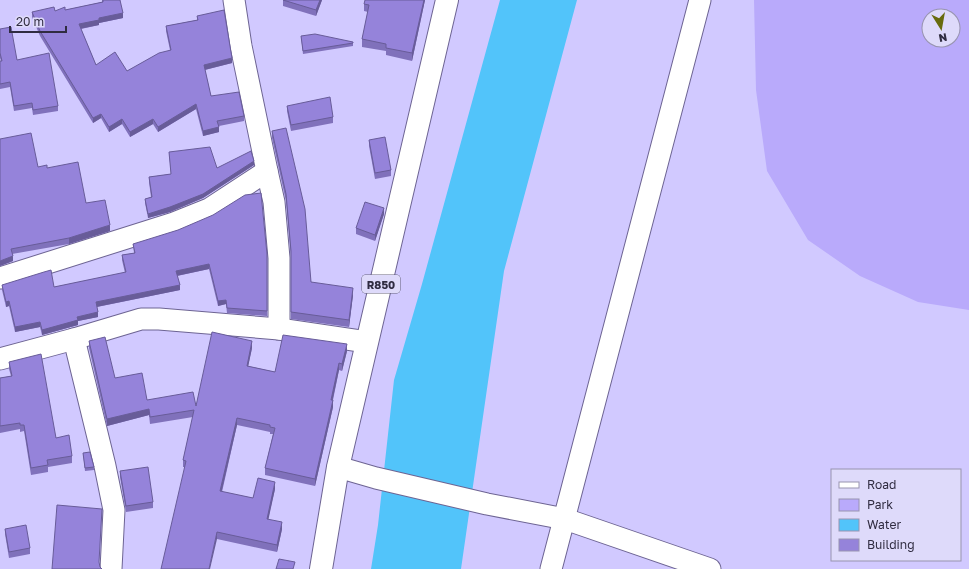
<svg xmlns="http://www.w3.org/2000/svg" width="969" height="569" viewBox="0 0 969 569" font-family="'Golos Text',sans-serif">
  <style>
    .green { fill: #b9aafb; fill-rule: evenodd }
    .water { fill: #52c4fa }
    .lines { fill: none; stroke-linecap: round; stroke-linejoin: round }
    .street-casing { stroke: #6d6493; stroke-width: 23 }
    .primary-casing { stroke: #6d6493; stroke-width: 24 }
    .street { stroke: #fff; stroke-width: 21 }
    .primary { stroke: #fff; stroke-width: 22 }
    .wall { fill: #8071bb }
    .shaded-wall { fill: #685c99 }
    .building { fill: #9583da; stroke: #685c99 }
    .labels { text-anchor: middle; dominant-baseline: central; stroke-width: 3; stroke-linejoin: round; paint-order: stroke }
    .shield { fill: #dedafa; stroke: #646078; stroke-width: 1 }
    .shield-label { font-size: 11px; font-weight: bold; fill: #302c41 }
  </style>
  <rect width="100%" height="100%" fill="#d1c9ff"/>
  <path class="green" d="M754 0H969V310L918 302 860 276 808 240 767 171 756 90ZM929 16H953V40H929Z"/>
  <polygon class="water" points="500,0 577,0 504,271 461,569 371,569 378,525 394,380 422,284"/>
  <g class="lines">
    <defs>
      <g id="street">
        <polyline points="234,0 241,46 267,171 274,202 279,258 279,329"/>
        <polyline points="0,278 174,223 209,209 267,171"/>
        <polyline points="74,339 105,466 114,510 111,569"/>
        <polyline points="0,359 74,339 141,319 159,319 279,329 367,342"/>
        <polyline points="338,467 376,478 487,504 565,519 710,569"/>
        <polyline points="551,569 700,0"/>
      </g>
      <polyline id="primary" points="321,569 338,467 447,0"/>
    </defs>
    <use href="#street" class="street-casing"/>
    <use href="#primary" class="primary-casing"/>
    <use href="#street" class="street"/>
    <use href="#primary" class="primary"/>
  </g>
  <g class="wall">
    <polygon points="102,0 120,0 123,18 99,23 99,25 81,29 96,65 127,71 170,50 166,31 166,26 197,20 197,16 232,63 205,70 211,96 244,116 244,121 219,126 219,132 203,136 196,109 158,132 153,124 130,137 122,124 109,132 101,118 93,123 40,36 32,17 32,12 55,11 65,10 102,2"/>
    <polygon points="283,0 322,0 316,16 283,6"/>
    <polygon points="425,0 412,61 386,55 386,51 362,47 362,39 368,12 364,11 364,4"/>
    <polygon points="0,29 17,60 58,106 58,111 33,115 32,108 14,111 10,87 0,89 0,61 1,61 0,58"/>
    <polygon points="301,36 353,42 353,46 303,54"/>
    <polygon points="287,106 333,117 333,123 291,131 287,111"/>
    <polygon points="272,131 311,282 353,295 349,327 291,319 291,258 286,201 272,138"/>
    <polygon points="369,140 391,170 391,176 375,179 369,146"/>
    <polygon points="169,152 217,168 254,165 203,198 170,212 148,218 145,203 145,199 151,197 149,182 149,177 171,174"/>
    <polygon points="38,167 47,168 86,203 110,231 69,244 12,254 13,261 0,266"/>
    <polygon points="384,214 375,241 356,234 356,228"/>
    <polygon points="133,244 267,254 267,316 227,313 226,304 218,306 209,269 177,276 180,290 97,307 98,317 78,321 78,325 42,335 40,327 15,332 9,306 6,307 2,290 2,285 54,287 125,273 122,260 122,255 134,253"/>
    <polygon points="89,341 115,378 147,400 196,406 252,348 248,366 275,372 347,351 342,371 339,370 333,400 333,407 315,486 265,475 265,468 273,434 270,434 270,432 237,425 222,492 253,498 275,489 268,519 282,529 277,552 217,539 184,467 183,467 183,460 193,417 150,424 149,415 107,426 89,348"/>
    <polygon points="9,362 56,438 72,456 72,463 48,467 48,472 31,475 24,431 20,432 20,429 0,433 0,378 11,376 9,369"/>
    <polygon points="83,453 94,467 94,470 85,471"/>
    <polygon points="120,471 153,502 153,508 126,512 120,477"/>
    <polygon points="5,529 30,548 30,554 9,558 5,534"/>
  </g>
  <g class="shaded-wall">
    <polygon points="320,0 322,0 316,16 316,10"/>
    <polygon points="424,0 425,0 412,61 412,53"/>
    <polygon points="123,13 123,18 99,23 99,25 79,29 79,24 99,18"/>
    <polygon points="232,58 232,63 204,70 204,65"/>
    <polygon points="196,104 196,109 158,132 158,127"/>
    <polygon points="101,114 101,118 93,123 93,118"/>
    <polygon points="122,119 122,124 109,132 109,127"/>
    <polygon points="153,119 153,124 130,137 130,132"/>
    <polygon points="219,127 219,132 203,136 203,131"/>
    <polygon points="254,161 254,165 203,198 170,212 148,218 148,214"/>
    <polygon points="384,208 384,214 375,241 375,235"/>
    <polygon points="110,225 110,231 69,244 69,238"/>
    <polygon points="13,256 13,261 0,266 0,261"/>
    <polygon points="209,264 209,269 176,276 176,271"/>
    <polygon points="180,285 180,290 96,307 96,302"/>
    <polygon points="353,288 353,295 349,327 349,320"/>
    <polygon points="226,300 226,304 218,306 218,301"/>
    <polygon points="9,301 9,306 6,307 6,302"/>
    <polygon points="98,312 98,317 78,321 78,325 42,335 42,330 77,317"/>
    <polygon points="40,322 40,327 15,332 15,327"/>
    <polygon points="252,341 252,348 247,372 247,366"/>
    <polygon points="347,344 347,351 342,371 342,364"/>
    <polygon points="339,363 339,370 331,407 331,400"/>
    <polygon points="333,400 333,407 315,486 315,479"/>
    <polygon points="149,409 149,415 107,426 107,419"/>
    <polygon points="237,418 237,425 220,498 220,491"/>
    <polygon points="275,482 275,489 267,526 267,519"/>
    <polygon points="282,522 282,529 277,552 277,545"/>
    <polygon points="217,532 217,539 210,569 209,569"/>
  </g>
  <g class="building">
    <polygon points="103,0 120,0 123,13 99,18 99,20 79,24 96,65 115,52 127,71 159,53 171,50 166,26 198,20 197,16 224,10 232,58 204,65 211,96 239,92 244,116 217,121 219,127 203,131 196,104 158,127 153,119 130,132 122,119 109,127 101,114 93,118 40,31 32,12 54,7 55,11 65,7 65,10 103,2"/>
    <polygon points="283,0 320,0 316,10"/>
    <polygon points="365,0 424,0 412,53 386,48 386,44 362,39 369,5 364,4"/>
    <polygon points="11,27 17,60 49,53 58,106 33,110 32,103 14,106 10,82 0,84 0,61 2,61 0,53 0,29"/>
    <polygon points="315,34 353,42 353,43 303,51 301,36"/>
    <polygon points="330,97 333,117 291,125 287,106"/>
    <polygon points="286,128 305,209 311,282 353,288 349,320 291,312 291,251 286,194 272,131"/>
    <polygon points="31,133 38,167 47,165 47,168 78,162 86,203 105,200 110,225 69,238 11,249 13,256 0,261 0,139"/>
    <polygon points="385,137 391,170 375,173 369,140"/>
    <polygon points="210,147 217,168 251,151 254,161 203,194 170,207 148,214 145,199 152,197 149,177 171,174 169,152"/>
    <polygon points="261,193 267,254 267,311 227,308 226,300 218,301 209,264 176,271 180,285 96,302 98,312 77,317 78,320 42,330 40,322 15,327 9,301 6,302 2,285 44,272 51,270 54,287 126,272 122,255 135,253 133,244 178,230 213,215 245,195"/>
    <polygon points="365,202 384,208 375,235 356,228"/>
    <polygon points="212,332 252,341 247,366 275,372 283,335 347,344 342,364 339,363 331,400 333,400 315,479 265,468 275,428 270,427 270,425 237,418 220,491 253,498 258,478 275,482 267,519 282,522 277,545 217,532 209,569 161,569 186,461 183,460 194,410 150,417 149,409 107,419 89,341 105,337 115,378 142,373 147,400 193,392 196,406"/>
    <polygon points="41,354 56,438 69,435 72,456 47,460 48,465 31,468 24,425 20,425 20,423 0,426 0,378 12,376 9,362"/>
    <polygon points="90,452 94,467 85,468 83,453"/>
    <polygon points="148,467 153,502 126,506 120,471"/>
    <polygon points="57,505 102,509 99,562 100,567 102,569 52,569"/>
    <polygon points="26,525 30,548 9,552 5,529"/>
    <polygon points="279,559 295,562 293,569 276,569"/>
  </g>
  <g class="labels">
    <rect class="shield" x="362" y="275" width="38" height="18" rx="3"/>
    <g class="shield-label">
      <text x="381" y="284">R850</text>
    </g>
  </g>
  <rect x="831" y="469" width="130" height="92" fill="#dedafa" stroke="#9894b0"/>
  <rect x="839" y="482" width="20" height="6" fill="#ffffff" stroke="#9894b0"/>
  <text x="867" y="489" font-size="12" fill="#302c41">Road</text>
  <rect x="839" y="499" width="20" height="12" fill="#b9aafb" stroke="#9894b0"/>
  <text x="867" y="509" font-size="12" fill="#302c41">Park</text>
  <rect x="839" y="519" width="20" height="12" fill="#52c4fa" stroke="#9894b0"/>
  <text x="867" y="529" font-size="12" fill="#302c41">Water</text>
  <rect x="839" y="539" width="20" height="12" fill="#9583da" stroke="#9894b0"/>
  <text x="867" y="549" font-size="12" fill="#302c41">Building</text>
  <g transform="translate(941 28) rotate(169)"><circle r="19" fill="#dedafa" stroke="#9894b0"/>
  <path d="M0-3L7 15L0 10L-7 15Z" fill="#686b0d"/>
  <text y="-6" font-size="11" font-weight="bold" text-anchor="middle" fill="#302c41">N</text>
  </g>
  <path d="M10 26v6h56v-6" fill="none" stroke="#302c41" stroke-width="2"/>
  <text x="16" y="26" font-size="12" fill="#302c41" stroke="#dedafa" stroke-width="3" paint-order="stroke">20 m</text>
</svg>
